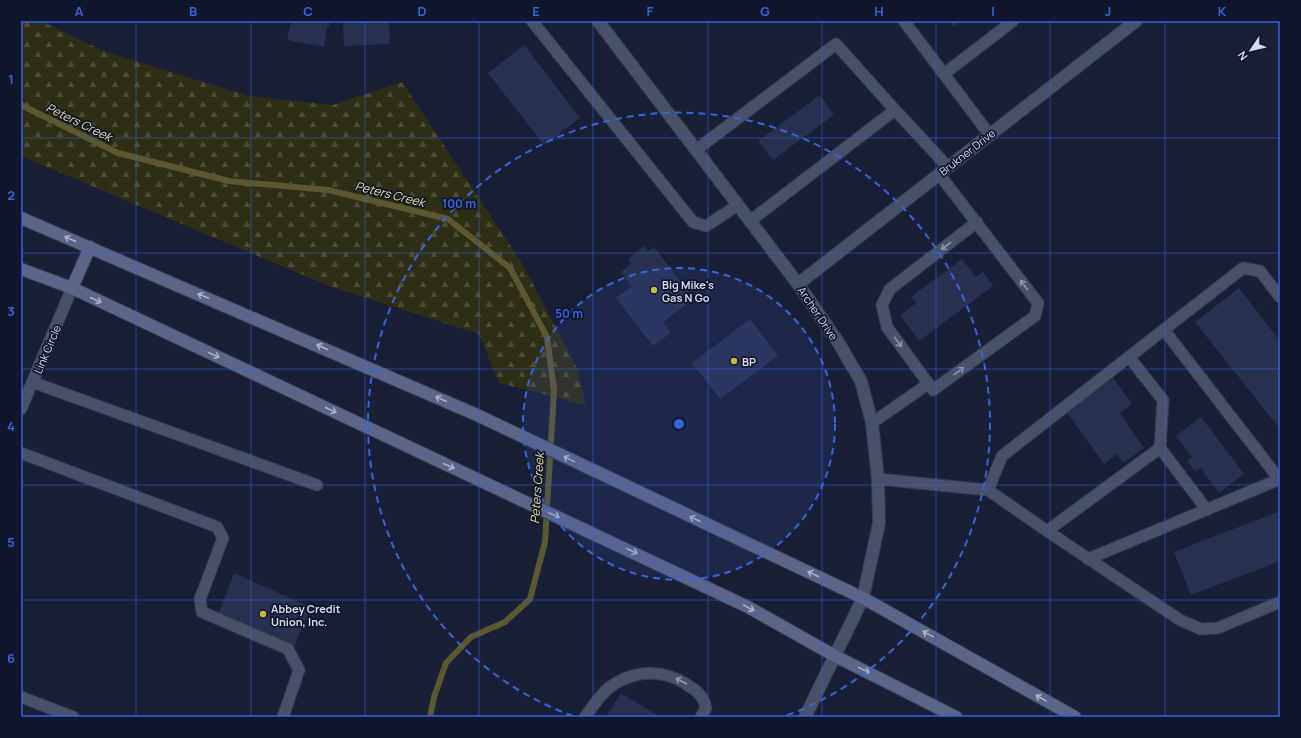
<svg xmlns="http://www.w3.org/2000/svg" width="1301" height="738" viewBox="0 0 1301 738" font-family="Manrope,sans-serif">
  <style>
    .forest { fill: url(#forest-firs) }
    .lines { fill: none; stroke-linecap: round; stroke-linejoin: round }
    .stream { stroke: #5b5931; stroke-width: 6 }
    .building { fill: #283050 }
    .service-casing { stroke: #373b4e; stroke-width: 13 }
    .minor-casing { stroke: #373b4e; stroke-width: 14 }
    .secondary-casing { stroke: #373b4e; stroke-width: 14 }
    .service { stroke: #48506a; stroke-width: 11 }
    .minor { stroke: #48506a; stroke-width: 12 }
    .secondary { stroke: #5a6589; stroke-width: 12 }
    .oneway { stroke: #abb2c8 }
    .oneway2 { stroke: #8f96aa }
    .grid { fill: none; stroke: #3963db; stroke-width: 1; stroke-opacity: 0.55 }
    .ring { fill: none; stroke: #3963db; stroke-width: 2; stroke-dasharray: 7 5 }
    .poi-dot { fill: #c5bc3d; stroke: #10162c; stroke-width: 1.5 }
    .labels { text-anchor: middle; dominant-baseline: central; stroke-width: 3.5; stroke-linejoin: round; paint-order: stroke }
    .street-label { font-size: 11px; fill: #d6dbea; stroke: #10162c }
    .poi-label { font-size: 11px; font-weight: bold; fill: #d6dbea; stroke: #10162c; text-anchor: start }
    .water-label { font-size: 12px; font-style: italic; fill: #e2de99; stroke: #10162c }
    .centre { fill: #3963db; stroke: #10162c; stroke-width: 2 }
    .ring-label { font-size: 12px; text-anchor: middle; font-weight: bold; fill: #3963db; stroke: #10162c; stroke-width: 3.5; stroke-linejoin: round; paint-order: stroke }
    .neatline { fill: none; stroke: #3963db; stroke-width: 1.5 }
    .grid-label { font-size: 13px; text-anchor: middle; font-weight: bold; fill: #3963db }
  </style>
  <defs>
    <pattern id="forest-firs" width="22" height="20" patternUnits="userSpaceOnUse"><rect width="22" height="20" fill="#2f2e14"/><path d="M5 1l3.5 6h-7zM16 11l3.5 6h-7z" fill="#4c4c36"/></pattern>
  </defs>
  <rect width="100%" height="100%" fill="#191f36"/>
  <polygon class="forest" points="21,21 41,21 103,51 249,96 333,105 402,82 523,265 577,368 586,405 499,383 479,334 329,286 21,156"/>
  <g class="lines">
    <polyline class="stream" points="21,105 118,153 229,181 328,190 448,219 510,268 547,337 554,391 545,542 530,599 505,622 471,637 446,663 434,697 430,717"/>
  </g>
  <g class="building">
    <polygon points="291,21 330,21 329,27 327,27 324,47 287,40"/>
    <polygon points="343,21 389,21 390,44 344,46"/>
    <polygon points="949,21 961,21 954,27"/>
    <polygon points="524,45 580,118 544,145 488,73"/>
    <polygon points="820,95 834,115 773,160 758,141"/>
    <polygon points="644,246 648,251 654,247 694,299 663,322 671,333 653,346 616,298 632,286 621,272 631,264 628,259"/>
    <polygon points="962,259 976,277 983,272 993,286 919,341 900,315 916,303 911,297"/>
    <polygon points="1239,288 1280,341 1280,429 1195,322"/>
    <polygon points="750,319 778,356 720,399 692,363"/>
    <polygon points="1113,378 1132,404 1120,413 1144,448 1123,463 1117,454 1104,464 1066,411"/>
    <polygon points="1201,417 1244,474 1219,493 1201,468 1195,471 1187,461 1192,457 1176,436"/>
    <polygon points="1280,511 1280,561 1191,595 1174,552"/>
    <polygon points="234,573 310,607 290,657 216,621"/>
    <polygon points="621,693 660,717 606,717"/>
  </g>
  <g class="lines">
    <defs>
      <g id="service">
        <polyline points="532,21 693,222 706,226 738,205"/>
        <polyline points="904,21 989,134"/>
        <polyline points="944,74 1013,21"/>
        <polyline points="696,150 836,44 895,110"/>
        <polyline points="939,174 1038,303 1035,316 933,390 887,327 882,305 890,289 977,222"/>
        <polyline points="750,221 895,110 948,167"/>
        <polyline points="1164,330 1280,480"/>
        <polyline points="1129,357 1163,400 1160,448 1207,510"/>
        <polyline points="32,382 317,485"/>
        <polyline points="21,409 72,288"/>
        <polyline points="872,423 928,384"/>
        <polyline points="21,453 217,527 223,538 200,599 202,612 288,649 299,670 283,717"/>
        <polyline points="878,479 988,490 1047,531 1180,620 1201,629 1218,628 1280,602"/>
        <polyline points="988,490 1002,456 1243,268 1260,271 1280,297"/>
        <polyline points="1047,531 1160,448"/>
        <polyline points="1088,559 1280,479"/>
        <polyline points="21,697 73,717"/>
        <path d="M585 717C594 705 603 690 616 683 639 670 664 670 686 684 697 691 703 695 706 708L701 717"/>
      </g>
      <g id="minor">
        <polyline points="598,21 798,284 838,342 861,381 872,423 878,479 879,523 863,598 805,717"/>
        <polyline points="798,284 1136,21"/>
      </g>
      <g id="secondary">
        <polyline points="21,218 477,415 863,598 1075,717"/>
        <polyline points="21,269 72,288 748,607 835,656 956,717"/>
        <polyline points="72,288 90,247"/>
      </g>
    </defs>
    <use href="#service" class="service-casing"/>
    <use href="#minor" class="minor-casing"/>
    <use href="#secondary" class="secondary-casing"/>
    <use href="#service" class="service"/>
    <use href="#minor" class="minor"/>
    <use href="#secondary" class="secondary"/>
  </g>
  <defs><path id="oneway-shaft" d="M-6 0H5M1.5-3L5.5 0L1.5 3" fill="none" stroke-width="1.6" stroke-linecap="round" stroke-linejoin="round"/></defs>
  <g class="oneway">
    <use href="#oneway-shaft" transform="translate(70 239) rotate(-157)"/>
    <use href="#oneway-shaft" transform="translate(203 296) rotate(-157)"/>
    <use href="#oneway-shaft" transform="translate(96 300) rotate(25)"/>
    <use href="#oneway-shaft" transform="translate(322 347) rotate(-156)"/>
    <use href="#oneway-shaft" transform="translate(214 355) rotate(25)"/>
    <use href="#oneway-shaft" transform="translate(441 399) rotate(-156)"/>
    <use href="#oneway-shaft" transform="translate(331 410) rotate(25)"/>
    <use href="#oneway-shaft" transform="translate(569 459) rotate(-154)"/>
    <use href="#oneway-shaft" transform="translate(449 466) rotate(25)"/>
    <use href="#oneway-shaft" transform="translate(554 515) rotate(25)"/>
    <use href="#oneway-shaft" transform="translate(695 519) rotate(-155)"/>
    <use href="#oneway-shaft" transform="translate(632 551) rotate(26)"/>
    <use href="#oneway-shaft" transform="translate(813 574) rotate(-155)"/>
    <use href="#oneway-shaft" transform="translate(749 608) rotate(28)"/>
    <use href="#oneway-shaft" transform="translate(928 634) rotate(-151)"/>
    <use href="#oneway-shaft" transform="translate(864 670) rotate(26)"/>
    <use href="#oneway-shaft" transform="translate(1041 698) rotate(-151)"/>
  </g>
  <g class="oneway2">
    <use href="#oneway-shaft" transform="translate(946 246) rotate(143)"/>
    <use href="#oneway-shaft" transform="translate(1024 285) rotate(-127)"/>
    <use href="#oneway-shaft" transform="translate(898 342) rotate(54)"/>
    <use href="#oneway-shaft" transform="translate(959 371) rotate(-36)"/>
    <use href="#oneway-shaft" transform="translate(681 681) rotate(-152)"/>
  </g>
  <path class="grid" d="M136 21V717M251 21V717M365 21V717M479 21V717M593 21V717M708 21V717M822 21V717M936 21V717M1050 21V717M1165 21V717M21 138H1280M21 253H1280M21 369H1280M21 485H1280M21 600H1280"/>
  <circle cx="679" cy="424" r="156" fill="#3963db" fill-opacity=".12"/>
  <g class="ring">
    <circle cx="679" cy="424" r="156"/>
    <path d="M573 716A311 311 0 1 1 785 716"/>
  </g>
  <g class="poi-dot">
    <circle cx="654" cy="290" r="4"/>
    <circle cx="734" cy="361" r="4"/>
    <circle cx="263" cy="614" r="4"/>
  </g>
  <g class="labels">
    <g class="street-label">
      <text transform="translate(967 152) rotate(-38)">Brukner Drive</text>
      <text transform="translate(818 313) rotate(56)">Archer Drive</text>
      <text transform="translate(47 349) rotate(-67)">Link Circle</text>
    </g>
    <g class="poi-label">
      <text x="662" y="284">Big Mike's<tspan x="662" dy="13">Gas N Go</tspan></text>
      <text x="742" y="361">BP</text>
      <text x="271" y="608">Abbey Credit<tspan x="271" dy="13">Union, Inc.</tspan></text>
    </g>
    <g class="water-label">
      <text transform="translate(79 122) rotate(26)">Peters Creek</text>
      <text transform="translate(390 194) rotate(14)">Peters Creek</text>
      <text transform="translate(537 488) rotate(-86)">Peters Creek</text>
    </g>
  </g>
  <circle cx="679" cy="424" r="6" class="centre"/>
  <g class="ring-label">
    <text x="459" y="208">100 m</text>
    <text x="569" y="318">50 m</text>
  </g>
  <rect width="1301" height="738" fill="none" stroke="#10162c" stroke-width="44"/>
  <g transform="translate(1251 50) rotate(235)" stroke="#10162c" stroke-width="3" paint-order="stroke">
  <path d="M0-3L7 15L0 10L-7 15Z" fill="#d6dbea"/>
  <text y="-6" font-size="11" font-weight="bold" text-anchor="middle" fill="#d6dbea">N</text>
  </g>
  <rect x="22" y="22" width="1257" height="694" class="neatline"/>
  <g class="grid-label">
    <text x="79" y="16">A</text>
    <text x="193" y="16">B</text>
    <text x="308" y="16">C</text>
    <text x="422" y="16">D</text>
    <text x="536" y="16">E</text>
    <text x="650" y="16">F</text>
    <text x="765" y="16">G</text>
    <text x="879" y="16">H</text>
    <text x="993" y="16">I</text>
    <text x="1108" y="16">J</text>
    <text x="1222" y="16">K</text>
    <text x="11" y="84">1</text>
    <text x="11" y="200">2</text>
    <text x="11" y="316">3</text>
    <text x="11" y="431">4</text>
    <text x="11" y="547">5</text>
    <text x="11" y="663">6</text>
  </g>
</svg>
